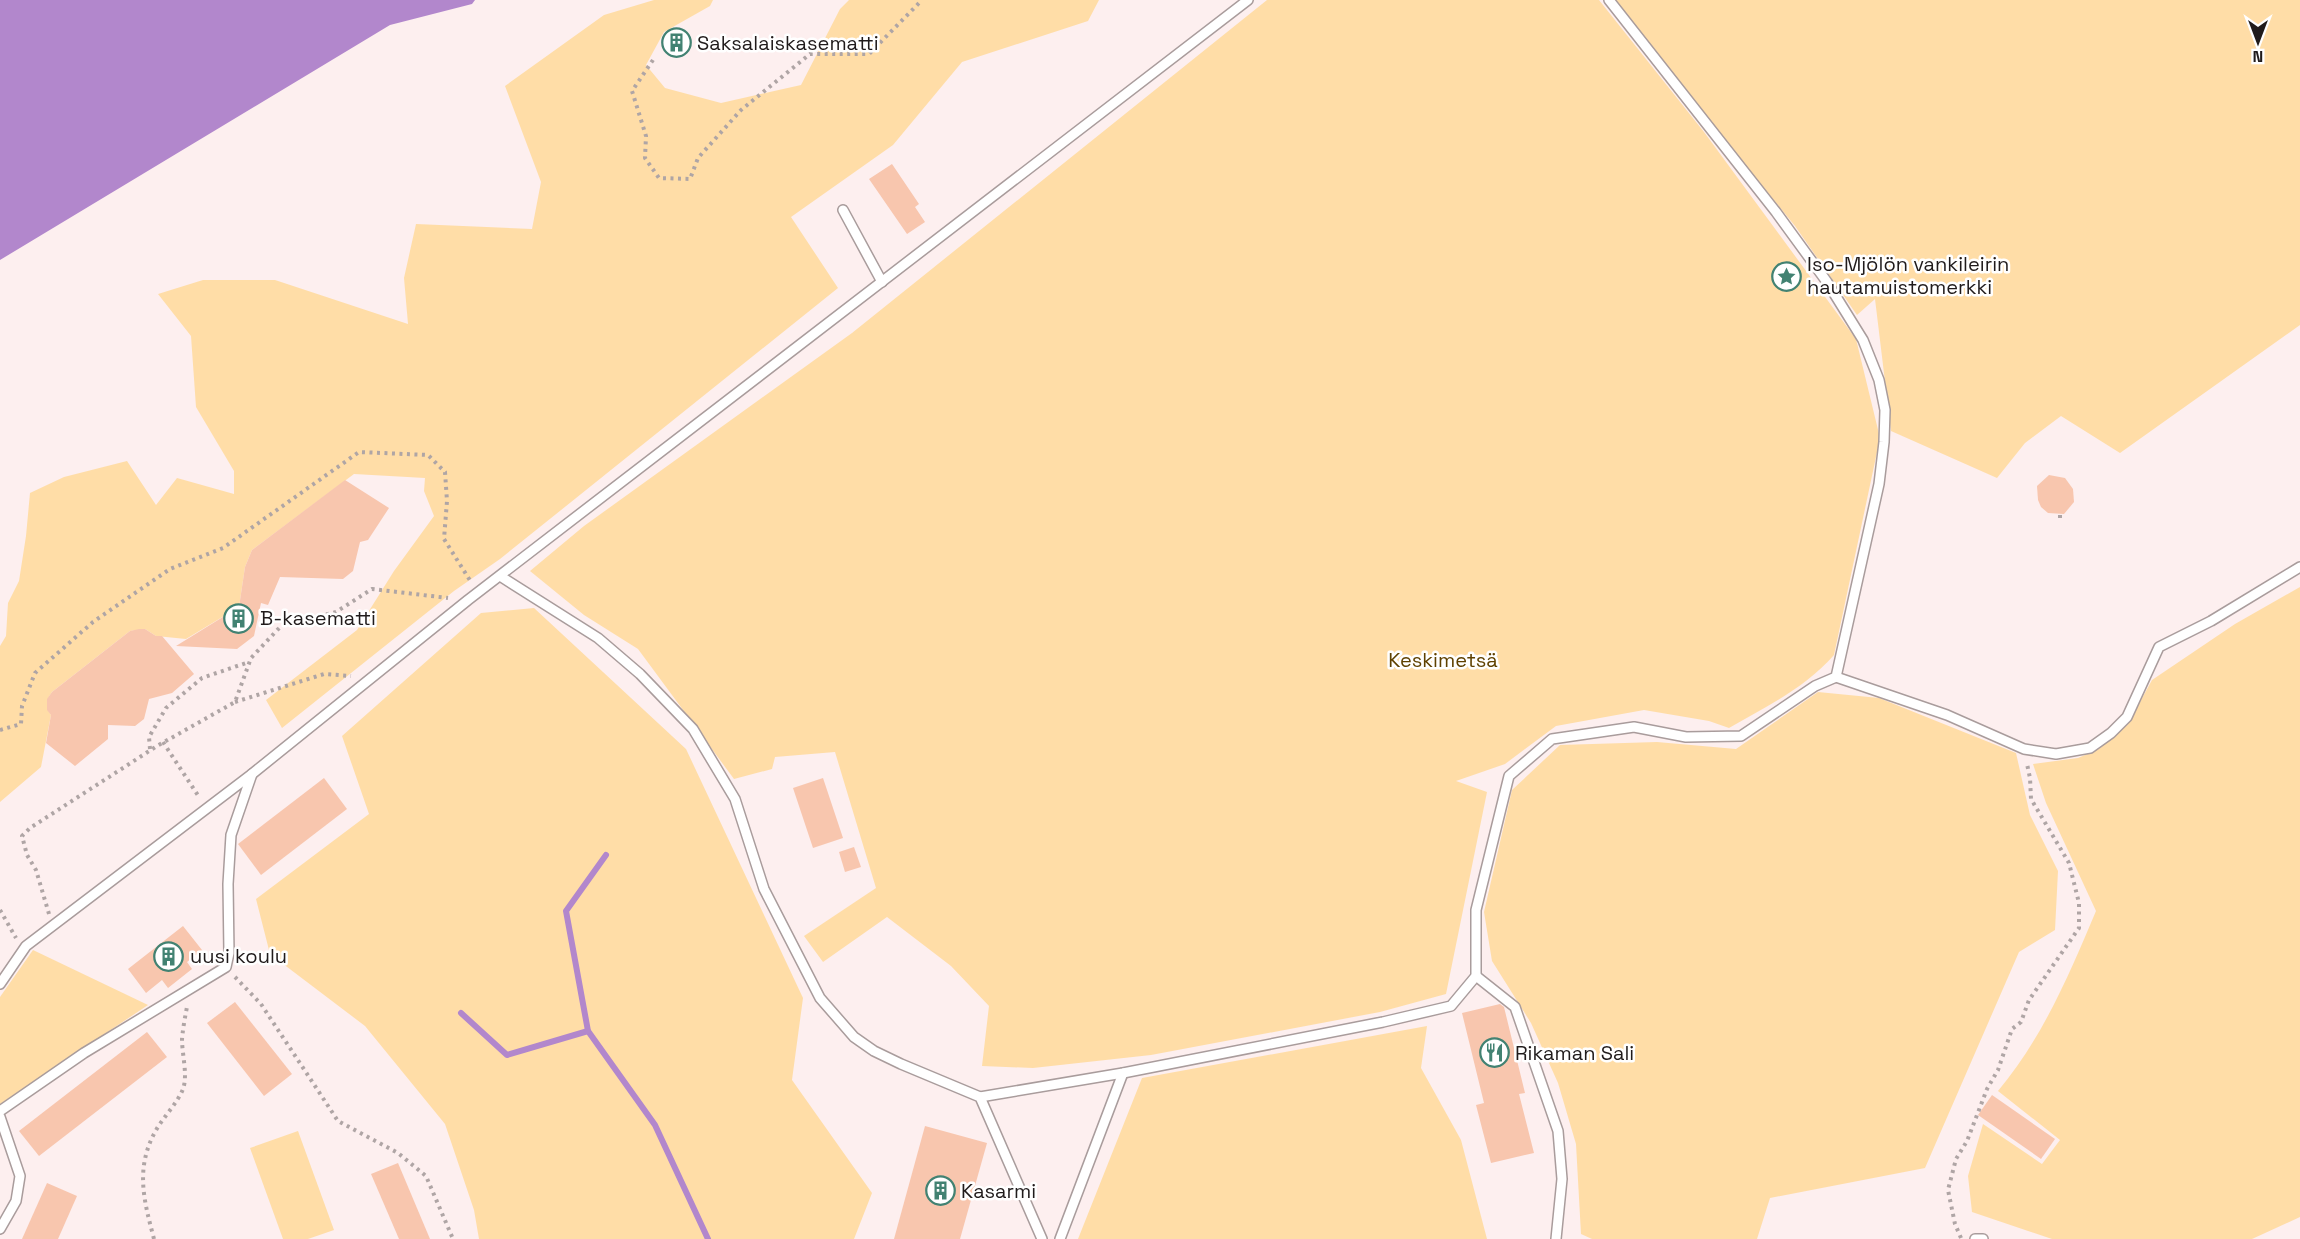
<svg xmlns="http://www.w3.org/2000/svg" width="2300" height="1239" viewBox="0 0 2300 1239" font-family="'Space Grotesk',sans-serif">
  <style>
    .green { fill: #ffdda7 }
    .water { fill: #b287cc }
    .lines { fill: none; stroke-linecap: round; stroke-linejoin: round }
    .stream { stroke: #b287cc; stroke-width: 6 }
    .building { fill: #f8c6ae }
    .lane-casing { stroke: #a99c9c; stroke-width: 12 }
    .path { stroke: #afa5a5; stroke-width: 4; stroke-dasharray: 3 4.5; stroke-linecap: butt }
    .lane { stroke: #fff; stroke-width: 9 }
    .labels { text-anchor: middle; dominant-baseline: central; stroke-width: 5; stroke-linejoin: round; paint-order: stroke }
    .poi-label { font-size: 20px; fill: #201b1b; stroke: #fff; text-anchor: start }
    .park-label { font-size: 20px; fill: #5f4100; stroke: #fff }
  </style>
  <rect width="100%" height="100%" fill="#fdefef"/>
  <g class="green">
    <path d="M654 0H713L710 6 664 32 646 65 665 88 721 103 801 85 840 9 849 0H1099L1088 21 962 62 893 145 791 217 838 288 500 559 454 591 282 728 266 700 357 630 394 571 434 516 424 491 425 478 354 474 252 550 245 567 239 607 186 639 156 636 145 629 130 631 52 692C46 700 45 707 51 715L41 767 0 802V646L6 636 8 603 19 581 26 536 30 493 64 477 127 461 156 505 177 478 234 494V471L196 407 191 336 158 294 203 280H275L408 324 404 278 416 224 532 229 541 182 505 86 604 15Z"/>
    <path d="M1267 0H1599L1704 132 1856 339 1880 438 1834 655C1805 688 1766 707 1729 728L1709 721 1644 710 1556 726 1505 764 1456 781 1487 792 1446 994 1380 1012 1151 1055 1033 1068 982 1066 989 1006 951 966 887 917 823 962 804 936 876 888 835 752 775 757 772 769 734 779 638 649 584 615 530 571 584 526 852 333Z"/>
    <polygon points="1610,0 2300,0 2300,325 2120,453 2061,416 2025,443 1997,478 1891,431 1875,299 1857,315 1795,226"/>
    <path d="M2300 587V1217L2252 1239H2052L1972 1212 1968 1176 1983 1124 2042 1164 2060 1140 1998 1091C2042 1039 2070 973 2096 911L2046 803 2033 764 2078 758 2099 749 2128 724 2152 680 2235 624Z"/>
    <polygon points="534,608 686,749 803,998 792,1080 872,1193 854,1239 479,1239 474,1210 445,1124 365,1026 270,954 256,899 369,814 342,736 481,613"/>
    <polygon points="1818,692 1879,698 2016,753 2030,815 2058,871 2055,930 2019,952 1925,1168 1770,1198 1757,1239 1592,1239 1581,1234 1576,1144 1558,1083 1531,1023 1492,961 1484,912 1512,790 1560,745 1657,742 1736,749"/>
    <polygon points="33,950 148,1005 0,1104 0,997"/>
    <polygon points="1427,1026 1421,1068 1461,1140 1487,1239 1078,1239 1142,1078"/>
    <polygon points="298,1131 334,1230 308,1239 283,1239 250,1148"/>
  </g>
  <polygon class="water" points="0,0 475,0 472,4 390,25 0,260"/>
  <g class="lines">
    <g class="stream">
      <polyline points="606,855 566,911 588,1031 655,1125 708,1239"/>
      <polyline points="461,1013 507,1055 588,1031"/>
    </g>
  </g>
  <g class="building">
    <polygon points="892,164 919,204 915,207 925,222 907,234 869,179"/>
    <polygon points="2049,475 2065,478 2073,489 2074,502 2064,514 2048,513 2041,507 2038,500 2037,486"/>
    <polygon points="345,480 389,508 368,540 360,542 353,571 343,579 280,577 268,605 261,603 254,636 237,649 176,646 239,607 245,567 252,550"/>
    <polygon points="139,629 145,629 156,636 162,636 194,674 172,693 149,699 144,719 135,726 108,725 108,739 75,766 46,743 51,715 47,710 47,699 52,692 130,631"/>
    <polygon points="324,778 347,809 261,875 238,844"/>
    <polygon points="823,778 843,838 813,848 793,788"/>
    <polygon points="854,847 861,867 845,872 839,852"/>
    <polygon points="183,926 202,950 187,962 192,969 168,988 162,980 146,993 128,969"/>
    <polygon points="235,1002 292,1074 264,1096 207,1023"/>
    <polygon points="1500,1004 1504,1007 1525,1093 1519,1094 1534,1153 1491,1163 1476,1105 1484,1103 1462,1013"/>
    <polygon points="147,1032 167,1057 39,1156 19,1131"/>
    <polygon points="1992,1095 2055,1139 2041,1159 1978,1115"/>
    <polygon points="925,1126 987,1143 960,1239 894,1239"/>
    <polygon points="398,1163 430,1239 399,1239 371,1174"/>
    <polygon points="47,1183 77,1196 58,1239 22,1239"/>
  </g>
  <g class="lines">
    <defs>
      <g id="lane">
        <polyline points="843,210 882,282"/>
        <polyline points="500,576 598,638 640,674 693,729 735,799 764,889 820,998 854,1037 874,1051 901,1064 980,1097 1042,1239"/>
        <polyline points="1836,677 1947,715 2024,749 2056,754 2090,748 2111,733 2127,717 2159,647 2211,621 2300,567"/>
        <polyline points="1476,976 1515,1007 1558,1131 1562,1179 1556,1239"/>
        <polyline points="0,984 26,946 252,774 468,600 1248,0"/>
        <polyline points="980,1097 1123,1073 1383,1022 1451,1006 1476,976 1476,910 1509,776 1552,739 1634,727 1686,737 1741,736 1815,686 1836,677 1879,484 1884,442 1885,410 1879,380 1863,340 1827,282 1776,212 1609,0"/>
        <polyline points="0,1111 84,1053 226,967 229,953 228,884 231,835 252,774"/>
        <polyline points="0,1117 20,1176 16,1201 0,1229"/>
        <polyline points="1060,1239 1123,1073"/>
        <polyline points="1975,1239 1983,1239"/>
      </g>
    </defs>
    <use href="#lane" class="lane-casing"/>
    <g class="path">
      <polyline points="653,60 632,91 646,136 645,158 659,178 690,179 698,158 741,110 810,54 869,54 922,0"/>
      <polyline points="2060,518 2060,513"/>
      <polyline points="235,702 324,674 351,676"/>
      <polyline points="0,730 21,724 22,706 35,673 93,622 170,569 223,548 359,452 428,455 445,472 447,501 444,539 471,582"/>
      <polyline points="163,742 199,797"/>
      <polyline points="150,749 149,737 166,708 202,678 249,662"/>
      <polyline points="0,910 16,938"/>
      <polyline points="49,914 36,870 27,855 22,836 30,828 157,746 235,702 251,658 282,625 336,612 372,589 448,598"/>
      <polyline points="235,977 261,1004 338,1121 398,1153 426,1176 453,1239"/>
      <polyline points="1961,1238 1955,1224 1948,1190 1956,1159 1967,1141 1987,1089 1998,1070 2012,1029 2021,1022 2029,1000 2079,928 2079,903 2069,863 2031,799 2030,778 2027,764"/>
      <path d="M154 1239C144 1201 135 1169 155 1132 163 1117 177 1104 183 1089 188 1075 182 1055 182 1039 183 1028 185 1017 187 1007"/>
    </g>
    <use href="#lane" class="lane"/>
  </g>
  <defs>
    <symbol id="building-ring" viewBox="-11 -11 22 22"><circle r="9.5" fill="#fff" stroke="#428272" stroke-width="1.5"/><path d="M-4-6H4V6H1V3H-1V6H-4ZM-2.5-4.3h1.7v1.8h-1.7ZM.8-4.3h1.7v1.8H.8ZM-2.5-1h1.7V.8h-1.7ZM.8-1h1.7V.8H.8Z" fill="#428272"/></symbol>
    <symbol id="sight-ring" viewBox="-11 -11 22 22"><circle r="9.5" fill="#fff" stroke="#428272" stroke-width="1.5"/><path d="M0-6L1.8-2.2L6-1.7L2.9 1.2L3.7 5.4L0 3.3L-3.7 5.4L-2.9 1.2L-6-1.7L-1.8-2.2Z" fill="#428272"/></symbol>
    <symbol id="restaurant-ring" viewBox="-11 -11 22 22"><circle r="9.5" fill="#fff" stroke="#428272" stroke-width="1.5"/><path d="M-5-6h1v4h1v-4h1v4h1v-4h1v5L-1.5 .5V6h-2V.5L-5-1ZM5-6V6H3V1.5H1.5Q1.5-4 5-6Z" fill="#428272"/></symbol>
  </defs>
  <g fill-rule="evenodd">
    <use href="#building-ring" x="660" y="26" width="33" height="33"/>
    <use href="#sight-ring" x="1770" y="260" width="33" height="33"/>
    <use href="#building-ring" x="222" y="602" width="33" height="33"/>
    <use href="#building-ring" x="152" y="940" width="33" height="33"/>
    <use href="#restaurant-ring" x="1478" y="1036" width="33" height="33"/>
    <use href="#building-ring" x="924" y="1174" width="33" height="33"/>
  </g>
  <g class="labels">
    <g class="poi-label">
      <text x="697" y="43">Saksalaiskasematti</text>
      <text x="1807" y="264">Iso-Mjölön vankileirin<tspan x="1807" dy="23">hautamuistomerkki</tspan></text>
      <text x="260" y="618">B-kasematti</text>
      <text x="190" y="956">uusi koulu</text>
      <text x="1515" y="1053">Rikaman Sali</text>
      <text x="961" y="1191">Kasarmi</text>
    </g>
    <g class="park-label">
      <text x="1443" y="660">Keskimetsä</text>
    </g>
  </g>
  <g transform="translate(2258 42) rotate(180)" stroke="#ffffff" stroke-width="4.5" paint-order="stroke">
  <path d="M0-4.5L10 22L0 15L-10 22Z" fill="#201b1b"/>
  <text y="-9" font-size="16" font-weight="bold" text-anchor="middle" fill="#201b1b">N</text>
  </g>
</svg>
